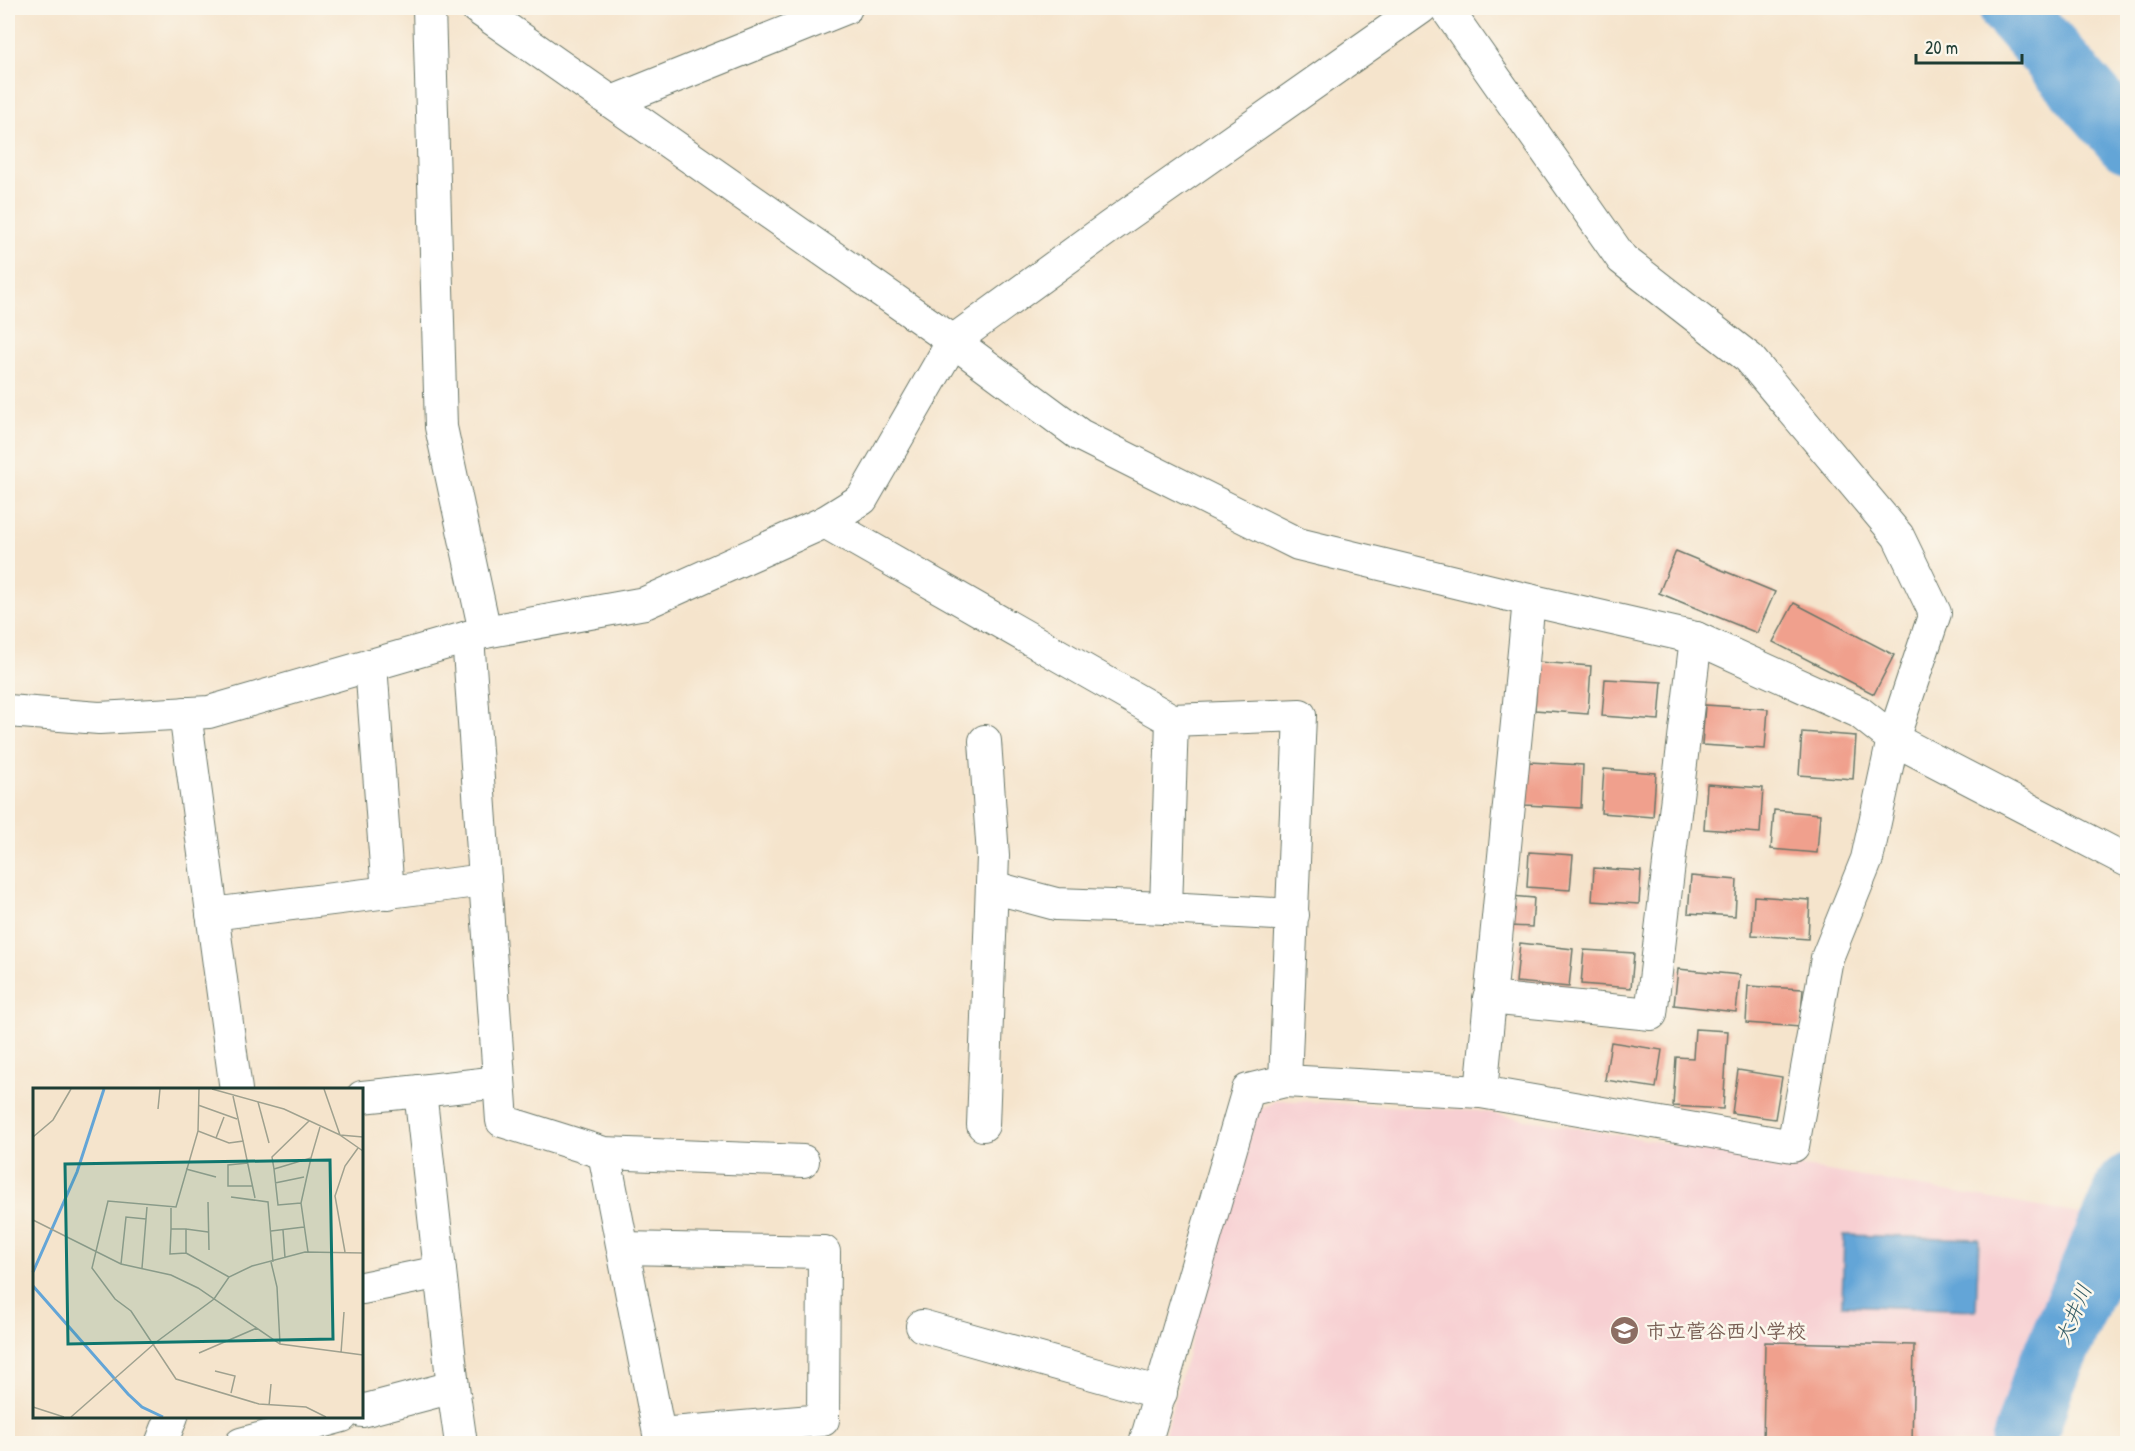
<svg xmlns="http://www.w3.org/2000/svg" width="2135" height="1451" viewBox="0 0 2135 1451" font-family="'Patrick Hand','Klee One',sans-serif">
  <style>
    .built { fill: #f7cfd2 }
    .water { fill: #63a5d7; stroke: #417186; stroke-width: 1.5 }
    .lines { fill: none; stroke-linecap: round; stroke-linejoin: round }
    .river { stroke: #63a5d7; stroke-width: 64 }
    .building { fill: #f0a08d }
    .minor-casing { stroke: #6a7769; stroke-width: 34 }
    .minor { stroke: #fff; stroke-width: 32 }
    .labels { text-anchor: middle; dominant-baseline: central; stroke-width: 5; stroke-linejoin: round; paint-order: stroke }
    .education-label { font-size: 20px; font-weight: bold; fill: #785e54; stroke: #fbf7ec; text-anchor: start }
    .water-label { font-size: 21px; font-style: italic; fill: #335c65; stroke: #fbf7ec }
    .inset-river { fill: none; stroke: #63a5d7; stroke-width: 3 }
    .inset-road { fill: none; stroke: #9fa18f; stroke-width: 1.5 }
    .view { fill: #0f766e; fill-opacity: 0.15; stroke: #0f766e; stroke-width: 3 }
    .inset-edge { fill: none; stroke: #1f3d34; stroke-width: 3 }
  </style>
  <rect width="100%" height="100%" fill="#fbf7ec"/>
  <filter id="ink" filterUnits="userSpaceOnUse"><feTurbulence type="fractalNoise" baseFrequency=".0167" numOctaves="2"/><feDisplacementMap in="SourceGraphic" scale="12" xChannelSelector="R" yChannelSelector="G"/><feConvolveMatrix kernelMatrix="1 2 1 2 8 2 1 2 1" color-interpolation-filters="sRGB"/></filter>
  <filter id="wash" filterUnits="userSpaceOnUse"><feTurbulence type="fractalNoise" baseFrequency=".008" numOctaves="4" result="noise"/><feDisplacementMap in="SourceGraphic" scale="24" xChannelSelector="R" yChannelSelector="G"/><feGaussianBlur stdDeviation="1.35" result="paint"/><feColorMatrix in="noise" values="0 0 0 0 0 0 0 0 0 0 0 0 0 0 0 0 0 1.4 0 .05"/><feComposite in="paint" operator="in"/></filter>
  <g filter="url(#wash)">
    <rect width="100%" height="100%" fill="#f5e4cc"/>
    <polygon class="built" points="1277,1100 1478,1111 2098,1217 2014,1443 1162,1444 1256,1112"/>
    <polygon class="water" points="1844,1235 1979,1239 1976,1310 1842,1305"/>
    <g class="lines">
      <g class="river">
        <polyline points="2011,8 2128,141"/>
        <polyline points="2023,1444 2041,1387 2128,1186"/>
      </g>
    </g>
    <g id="blocks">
      <g class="building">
        <polygon points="1676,551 1775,592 1757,633 1659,593"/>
        <polygon points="1794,603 1894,655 1874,694 1773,642"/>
        <polygon points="1538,662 1591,666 1588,714 1535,710"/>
        <polygon points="1605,679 1662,682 1659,720 1602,716"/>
        <polygon points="1705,705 1768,709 1765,749 1702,745"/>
        <polygon points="1802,732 1856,736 1853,779 1799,775"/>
        <polygon points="1529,762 1583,765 1581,808 1525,805"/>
        <polygon points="1604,769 1656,773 1653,817 1601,813"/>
        <polygon points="1707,784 1763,788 1760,833 1704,829"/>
        <polygon points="1774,810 1820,814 1817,853 1771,849"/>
        <polygon points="1529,852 1573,855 1570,890 1527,887"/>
        <polygon points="1594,868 1641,871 1639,904 1592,901"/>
        <polygon points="1691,876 1737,880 1735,916 1688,913"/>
        <polygon points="1511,896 1534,898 1532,927 1509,926"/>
        <polygon points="1754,896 1810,900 1808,939 1752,935"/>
        <polygon points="1520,943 1573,949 1569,987 1516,982"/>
        <polygon points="1584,950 1634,953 1631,988 1581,984"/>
        <polygon points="1678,969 1740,975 1736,1012 1674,1005"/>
        <polygon points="1748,986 1803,989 1800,1027 1746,1023"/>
        <polygon points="1695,1029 1728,1031 1723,1109 1673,1106 1676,1057 1693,1058"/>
        <polygon points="1611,1042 1662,1050 1656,1088 1605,1080"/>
        <polygon points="1738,1070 1782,1077 1775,1119 1732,1113"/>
        <polygon points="1765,1342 1914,1345 1912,1444 1763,1444"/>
      </g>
    </g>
  </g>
  <g filter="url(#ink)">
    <use href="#blocks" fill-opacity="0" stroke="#6a7769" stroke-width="1.5"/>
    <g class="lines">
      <defs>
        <g id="minor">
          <polyline points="429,8 441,427 485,632"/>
          <polyline points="477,8 953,341 1080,435 1298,544 1529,600 1696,638 1859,712 1893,739 2128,861"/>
          <polyline points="612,102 846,8"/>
          <polyline points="825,522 1172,720"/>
          <polyline points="468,637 502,1121 604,1153 803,1161"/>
          <polyline points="371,665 388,893"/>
          <polyline points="8,711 99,718 209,712 485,632 645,603 825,522 862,499 953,341 1111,226 1421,8"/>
          <polyline points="185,713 236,1090"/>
          <polyline points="992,887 1056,904 1166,908"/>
          <polyline points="212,914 485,880"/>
          <polyline points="1489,998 1651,1014 1696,638"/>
          <polyline points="1285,1081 1300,715 1172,720 1166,908 1293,915"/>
          <polyline points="420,1091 499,1082"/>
          <polyline points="1481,1092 1529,600"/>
          <polyline points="362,1097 420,1091 453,1387"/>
          <polyline points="983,1125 993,856 985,741"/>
          <polyline points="604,1153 661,1444"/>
          <polyline points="623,1248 824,1252 823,1420 660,1434"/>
          <polyline points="362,1288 440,1272"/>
          <polyline points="922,1326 1161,1393"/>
          <polyline points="362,1411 453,1387 461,1444"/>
          <polyline points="161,1444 172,1416"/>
          <polyline points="241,1444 342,1416"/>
          <polyline points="1145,1444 1248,1090 1285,1081 1481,1092 1793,1146 1827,958 1867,859 1893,739 1935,613 1898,536 1749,358 1622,259 1446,8"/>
        </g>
      </defs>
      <use href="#minor" class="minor-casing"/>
      <use href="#minor" class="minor"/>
    </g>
  </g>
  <defs>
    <symbol id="school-disc" viewBox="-11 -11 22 22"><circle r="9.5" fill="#8d6e63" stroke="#fbf7ec"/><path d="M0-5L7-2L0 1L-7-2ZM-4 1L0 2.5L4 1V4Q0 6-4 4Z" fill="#fff"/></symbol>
  </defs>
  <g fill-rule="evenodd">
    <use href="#school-disc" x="1608" y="1314" width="33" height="33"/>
  </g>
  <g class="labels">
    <g class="education-label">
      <text x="1646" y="1330">市立菅谷西小学校</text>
    </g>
    <g class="water-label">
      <text transform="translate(2073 1314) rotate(-67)">大井川</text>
    </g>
  </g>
  <g transform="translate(33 1088)">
    <rect width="330" height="330" fill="#f5e4cc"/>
    <path class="inset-river" d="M0 184 44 84 71 1M0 198 95 306 109 319 130 329"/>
    <path class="inset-road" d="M166 1 165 43 196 55 210 53 200 8M179 1 251 21 307 47 330 49M291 1 307 47 330 63M225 14 236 55M165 17 204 31M125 21 127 1M276 33 239 69 241 81 278 70 287 39M165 43 143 119 75 113 59 180 82 211 98 223 143 291 226 316 273 319 293 329M0 49 20 32 38 1M183 50 191 29M210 53 222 110M215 75 195 77V98H220M153 81 183 89M241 81 245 117 268 115M242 95 271 89M198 109 235 114 240 174M175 114 176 162M0 132 88 176 138 187 165 200 247 256 330 267M138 141H153V165L137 166 138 141V120M153 141 175 144M250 142 252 170M238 143 271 139M275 164 268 115 278 70M312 164 302 108 312 78 325 60M153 165 196 189M238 174 244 199 247 256M88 176 93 129 113 131M109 180 114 119M166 265 224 240M308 265 311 224M182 283 202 288 198 305M236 318 238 296M0 319 31 329M38 329 122 255 181 211 196 189 219 178 272 164 330 165"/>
    <path class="view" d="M297 72 300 251 35 256 32 76Z"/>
    <rect width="330" height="330" class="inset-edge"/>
  </g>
  <rect width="2135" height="1451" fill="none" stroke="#fbf7ec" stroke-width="30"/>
  <path d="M1916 54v9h106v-9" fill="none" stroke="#1f3d34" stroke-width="3"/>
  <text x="1925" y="54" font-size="18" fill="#1f3d34" stroke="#fbf7ec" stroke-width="4.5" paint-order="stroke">20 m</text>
</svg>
